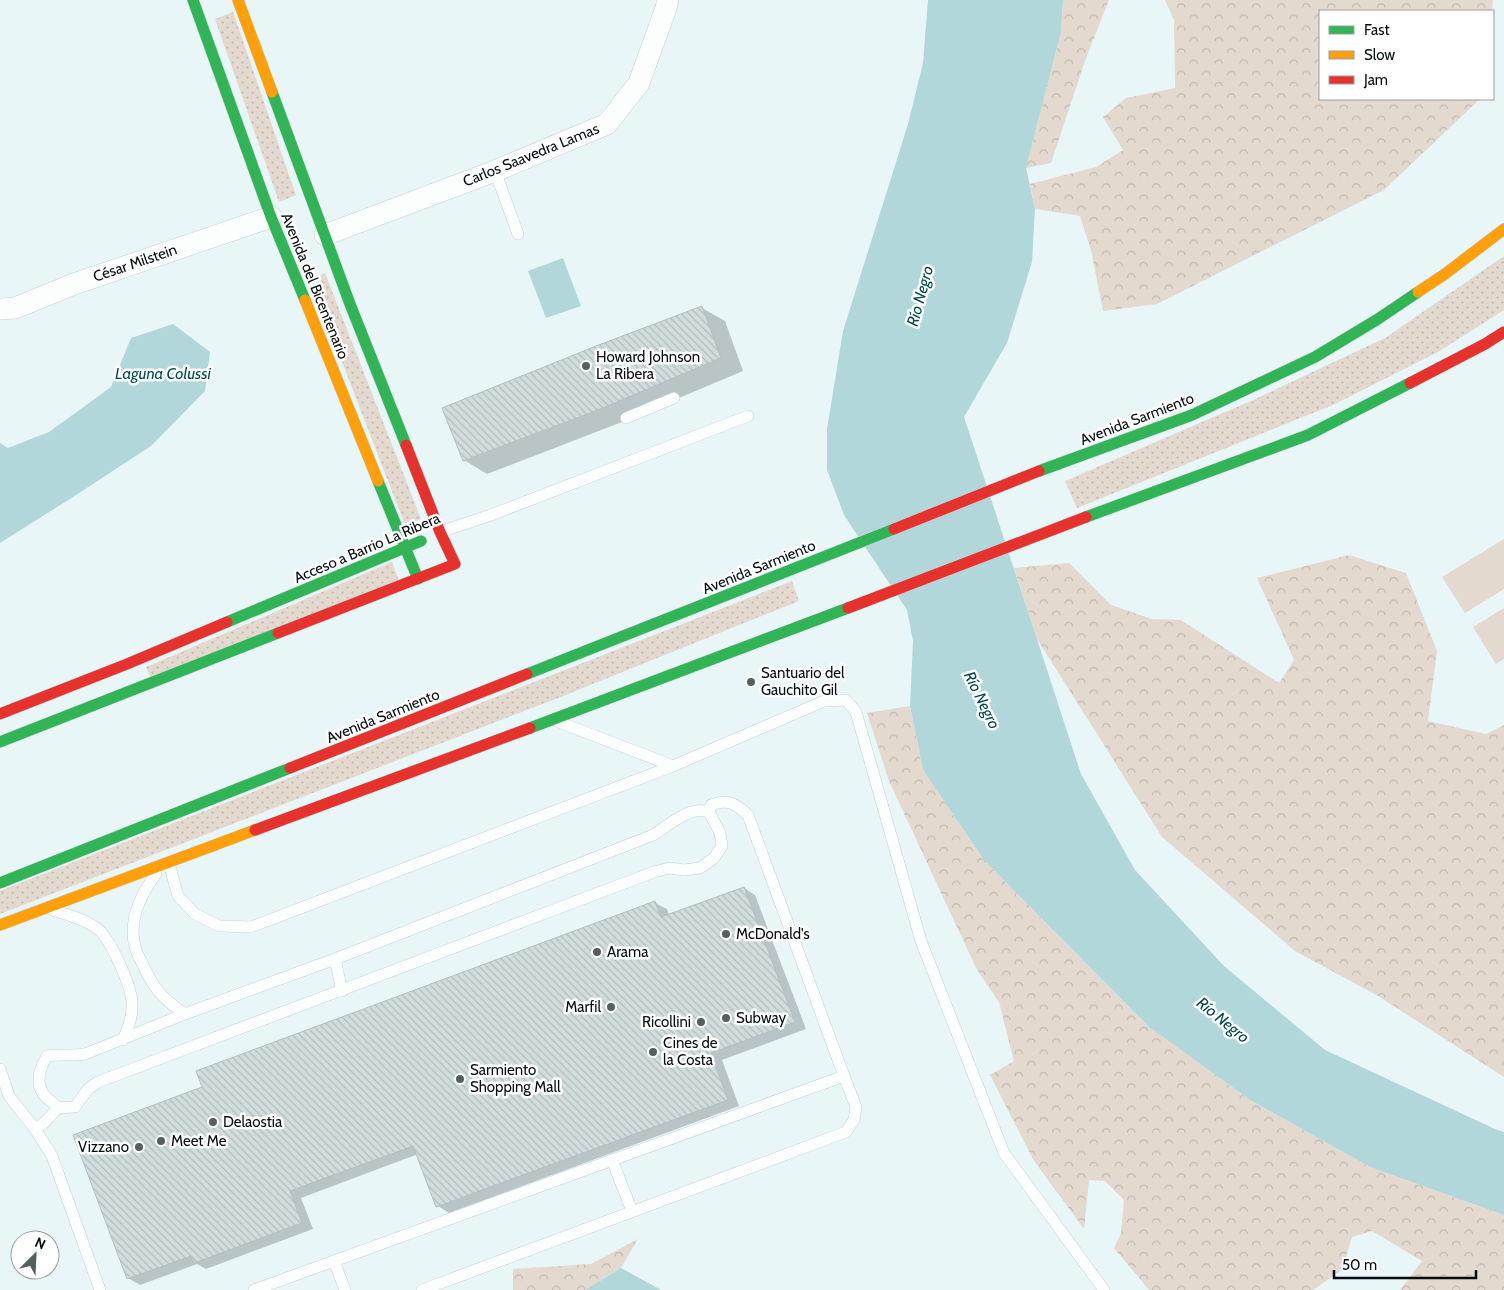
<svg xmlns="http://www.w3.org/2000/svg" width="1504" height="1290" viewBox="0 0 1504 1290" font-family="Cabin,sans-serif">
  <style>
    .grass { fill: url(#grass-dots) }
    .forest { fill: url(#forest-crowns) }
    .garden { fill: #e4d9cf }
    .water { fill: #b1d7db }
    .shadow { fill: #0003 }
    .building { fill: url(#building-back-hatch); stroke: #b3bec0 }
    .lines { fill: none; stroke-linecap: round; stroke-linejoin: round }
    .lane-casing { stroke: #c5d0d1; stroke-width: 12 }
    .street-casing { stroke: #c5d0d1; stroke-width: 22 }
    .fast-casing { stroke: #c5d0d1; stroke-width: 12 }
    .slow-casing { stroke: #c5d0d1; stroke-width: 12 }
    .jam-casing { stroke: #c5d0d1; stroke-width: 12 }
    .lane { stroke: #fcfefe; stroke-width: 11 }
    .street { stroke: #fcfefe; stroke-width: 21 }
    .fast { stroke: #30b455; stroke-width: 11 }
    .slow { stroke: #ff9f0a; stroke-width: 11 }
    .jam { stroke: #e5322d; stroke-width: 11 }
    .poi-dot { fill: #545f60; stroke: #fff; stroke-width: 2 }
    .labels { text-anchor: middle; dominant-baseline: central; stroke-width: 5; stroke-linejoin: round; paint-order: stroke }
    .street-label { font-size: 15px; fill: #050d0e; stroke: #fff }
    .poi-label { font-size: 15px; fill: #050d0e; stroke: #fff; text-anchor: start }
    .water-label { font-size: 16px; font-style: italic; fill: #004a4e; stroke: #fff }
  </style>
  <defs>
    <pattern id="grass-dots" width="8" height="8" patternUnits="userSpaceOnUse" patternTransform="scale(1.25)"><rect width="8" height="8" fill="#e4d9cf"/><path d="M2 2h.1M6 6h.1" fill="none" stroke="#c2b9b1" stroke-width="1.8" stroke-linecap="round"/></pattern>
    <pattern id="forest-crowns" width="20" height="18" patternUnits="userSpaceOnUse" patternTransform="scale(1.25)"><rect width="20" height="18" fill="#e4d9cf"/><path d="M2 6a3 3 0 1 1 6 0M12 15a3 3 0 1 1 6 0" fill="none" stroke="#c2b9b1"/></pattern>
    <pattern id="building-back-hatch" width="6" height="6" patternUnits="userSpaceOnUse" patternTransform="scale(1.25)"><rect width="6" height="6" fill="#d1dddd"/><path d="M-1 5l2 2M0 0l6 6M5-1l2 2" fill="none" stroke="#b2bcbc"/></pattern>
  </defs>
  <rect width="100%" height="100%" fill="#e8f6f8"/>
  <g class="grass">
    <polygon points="233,12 296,195 279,202 215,19"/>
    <polygon points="1504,256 1504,310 1438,352 1333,405 1077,508 1065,481 1253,400 1385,338"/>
    <polygon points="325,273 421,519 405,525 310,279"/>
    <polygon points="392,562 399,581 151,678 146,667"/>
    <polygon points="792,581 799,601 558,698 0,914 0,891"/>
  </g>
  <g class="forest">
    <polygon points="1063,0 1109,0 1085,61 1051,163 1026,168 1061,32"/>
    <polygon points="1165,0 1493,0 1492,11 1320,11 1320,99 1480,99 1384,190 1157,304 1103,311 1091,250 1080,216 1035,209 1030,184 1096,167 1123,150 1103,117 1126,98 1175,88 1174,20"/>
    <polygon points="1349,555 1406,573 1437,651 1428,721 1486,734 1504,725 1504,1077 1378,996 1295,951 1162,837 1037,639 1014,568 1069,563 1111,605 1152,619 1181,620 1279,683 1294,660 1257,578"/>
    <polygon points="910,706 923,770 984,860 1149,1027 1250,1100 1370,1167 1504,1215 1504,1290 1400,1290 1422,1261 1372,1231 1352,1237 1342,1270 1313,1290 1149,1290 1114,1248 1121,1233 1124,1200 1105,1181 1089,1180 1084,1229 1034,1161 990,1075 1014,1061 999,1002 977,970 889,781 867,713"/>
    <polygon points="638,1239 621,1268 585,1290 513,1290 513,1269 591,1264"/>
  </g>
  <g class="garden">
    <polygon points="1504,539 1504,589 1465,613 1442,577"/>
    <polygon points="1504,608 1504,659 1496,664 1473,627"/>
  </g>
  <g class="water">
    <polygon points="928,0 1063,0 1061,32 1026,168 1035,209 1032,262 1007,343 964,417 1037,639 1081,774 1135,870 1224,966 1325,1050 1495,1129 1504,1132 1504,1215 1370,1167 1250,1100 1149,1027 984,860 923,770 910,706 913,641 907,610 844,515 827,470 827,429 843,331 908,124 923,63"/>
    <polygon points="563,258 581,306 546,318 528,271"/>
    <polygon points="173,324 210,352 205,391 151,446 73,497 0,543 0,443 8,448 49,432 111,387 131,338"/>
    <polygon points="621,1268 661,1290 585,1290"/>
  </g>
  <g class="shadow">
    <polygon points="702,308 725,321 743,371 622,422 487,474 464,460"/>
    <polygon points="744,888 755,895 806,1029 722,1060 739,1106 449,1213 438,1206 418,1154 301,1198 313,1229 206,1269 197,1264 140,1285 128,1278 204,1088 655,903 667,909 669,916"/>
  </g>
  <g class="building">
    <polygon points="702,306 721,358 598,410 463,461 442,408 596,346"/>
    <polygon points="744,887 795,1022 711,1053 728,1100 436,1207 413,1146 290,1191 302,1223 194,1263 191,1256 127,1279 73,1135 202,1087 196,1071 655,901 661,917"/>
  </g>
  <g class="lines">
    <defs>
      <g id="lane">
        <polyline points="495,171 518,234"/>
        <polyline points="626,418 674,398"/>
        <polyline points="440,532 491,515 748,416"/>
        <polyline points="559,722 673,766 824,701 846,700 856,712 921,941 1004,1153 1104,1290"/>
        <polyline points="169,863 178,896 195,914 219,926 251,927 673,766"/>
        <path d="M156 874C141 894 128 920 135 947 137 953 140 959 143 965 153 988 164 1000 185 1014L335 959 653 835C664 828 684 812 696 811 700 810 705 811 709 812"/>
        <path d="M52 910C68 915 89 920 101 932 113 945 131 986 132 1002 133 1016 128 1028 123 1040"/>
        <polyline points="335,959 342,991"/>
        <path d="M185 1014 85 1054C72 1056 60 1054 47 1056 37 1073 34 1090 52 1102 54 1104 56 1106 59 1107 63 1108 70 1107 75 1107L88 1089 98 1082 654 872 670 868 684 870 700 868 714 858 722 846 720 833 709 812"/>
        <polyline points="0,1069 9,1096 35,1129 52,1156 100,1290"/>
        <polyline points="35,1129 43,1124 59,1107"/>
        <polyline points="612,1160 632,1211"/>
        <polyline points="334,1261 345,1290"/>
        <path d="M254 1290 844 1076 748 815C735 803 728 799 711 805L709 812"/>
        <polyline points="422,1290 846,1132 854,1120 856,1107 844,1076"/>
      </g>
      <g id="street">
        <polyline points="325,235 495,171 607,124 639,83 666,8 668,0"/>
        <polyline points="0,309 15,308 74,284 271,217"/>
      </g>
      <g id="fast">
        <polyline points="193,0 271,217 305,300"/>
        <polyline points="272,92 350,304 406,445"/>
        <polyline points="1039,471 1192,415 1315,357 1378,319 1418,292"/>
        <polyline points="378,481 418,579"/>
        <polyline points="1086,517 1308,435 1410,383"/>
        <polyline points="227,622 421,541"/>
        <polyline points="527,674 894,529"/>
        <polyline points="530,728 848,608"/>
        <polyline points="0,742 278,633"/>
        <polyline points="0,883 290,768"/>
      </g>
      <g id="slow">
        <polyline points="238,0 272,92"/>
        <polyline points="1418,292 1445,274 1504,229"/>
        <polyline points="305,300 378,481"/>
        <polyline points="0,925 255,830"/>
      </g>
      <g id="jam">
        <polyline points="1410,383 1485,344 1504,332"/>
        <polyline points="894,529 1039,471"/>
        <polyline points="848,608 1086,517"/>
        <polyline points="278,633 455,564 440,532 406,445"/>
        <polyline points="0,714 127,664 227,622"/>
        <polyline points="290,768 527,674"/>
        <polyline points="255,830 530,728"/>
      </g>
    </defs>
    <use href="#lane" class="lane-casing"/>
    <use href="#street" class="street-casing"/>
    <use href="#fast" class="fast-casing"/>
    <use href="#slow" class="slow-casing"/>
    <use href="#jam" class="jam-casing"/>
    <use href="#lane" class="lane"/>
    <use href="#street" class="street"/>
    <use href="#fast" class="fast"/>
    <use href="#slow" class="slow"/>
    <use href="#jam" class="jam"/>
  </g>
  <g class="poi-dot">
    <circle cx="586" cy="366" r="5"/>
    <circle cx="751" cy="682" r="5"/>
    <circle cx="726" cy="934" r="5"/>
    <circle cx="597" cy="952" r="5"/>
    <circle cx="611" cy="1007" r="5"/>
    <circle cx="726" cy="1018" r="5"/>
    <circle cx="701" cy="1022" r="5"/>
    <circle cx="653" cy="1052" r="5"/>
    <circle cx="460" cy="1079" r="5"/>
    <circle cx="213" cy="1122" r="5"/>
    <circle cx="161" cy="1141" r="5"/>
    <circle cx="139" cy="1147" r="5"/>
  </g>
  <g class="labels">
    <g class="street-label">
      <text transform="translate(531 155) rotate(-22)">Carlos Saavedra Lamas</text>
      <text transform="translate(135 263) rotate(-19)">César Milstein</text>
      <text transform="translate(315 286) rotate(68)">Avenida del Bicentenario</text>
      <text transform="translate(1137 419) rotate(-21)">Avenida Sarmiento</text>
      <text transform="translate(367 548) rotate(-23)">Acceso a Barrio La Ribera</text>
      <text transform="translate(759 567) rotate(-22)">Avenida Sarmiento</text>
      <text transform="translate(383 716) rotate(-22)">Avenida Sarmiento</text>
    </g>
    <g class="poi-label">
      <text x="596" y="357">Howard Johnson<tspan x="596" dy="17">La Ribera</tspan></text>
      <text x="761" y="673">Santuario del<tspan x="761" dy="17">Gauchito Gil</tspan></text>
      <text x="736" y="934">McDonald's</text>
      <text x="607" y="952">Arama</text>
      <text x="601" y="1007" text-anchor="end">Marfil</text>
      <text x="736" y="1018">Subway</text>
      <text x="691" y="1022" text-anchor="end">Ricollini</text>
      <text x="663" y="1043">Cines de<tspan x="663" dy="17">la Costa</tspan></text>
      <text x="470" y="1070">Sarmiento<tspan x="470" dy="17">Shopping Mall</tspan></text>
      <text x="223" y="1122">Delaostia</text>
      <text x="171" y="1141">Meet Me</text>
      <text x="129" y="1147" text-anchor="end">Vizzano</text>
    </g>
    <g class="water-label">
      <text transform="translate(920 296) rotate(-75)">Río Negro</text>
      <text x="163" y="373">Laguna Colussi</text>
      <text transform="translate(982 700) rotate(64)">Río Negro</text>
      <text transform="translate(1223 1020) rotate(39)">Río Negro</text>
    </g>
  </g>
  <rect x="1319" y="10" width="175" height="90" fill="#ffffff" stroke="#9b9e9f"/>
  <rect x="1329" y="26" width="25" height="8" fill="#30b455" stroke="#9b9e9f"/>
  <text x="1364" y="35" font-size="15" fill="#050d0e">Fast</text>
  <rect x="1329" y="51" width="25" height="8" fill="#ff9f0a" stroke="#9b9e9f"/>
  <text x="1364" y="60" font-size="15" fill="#050d0e">Slow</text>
  <rect x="1329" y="76" width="25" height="8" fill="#e5322d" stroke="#9b9e9f"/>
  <text x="1364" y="85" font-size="15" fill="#050d0e">Jam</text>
  <g transform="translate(35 1255) rotate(24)"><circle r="24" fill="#ffffff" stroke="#9b9e9f"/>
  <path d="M0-4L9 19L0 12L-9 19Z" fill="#545f60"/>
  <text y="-8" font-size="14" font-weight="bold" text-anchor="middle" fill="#050d0e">N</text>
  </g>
  <path d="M1334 1270v8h142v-8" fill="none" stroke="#050d0e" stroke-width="2.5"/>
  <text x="1342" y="1270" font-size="15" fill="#050d0e" stroke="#ffffff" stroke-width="4" paint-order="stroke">50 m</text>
</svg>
